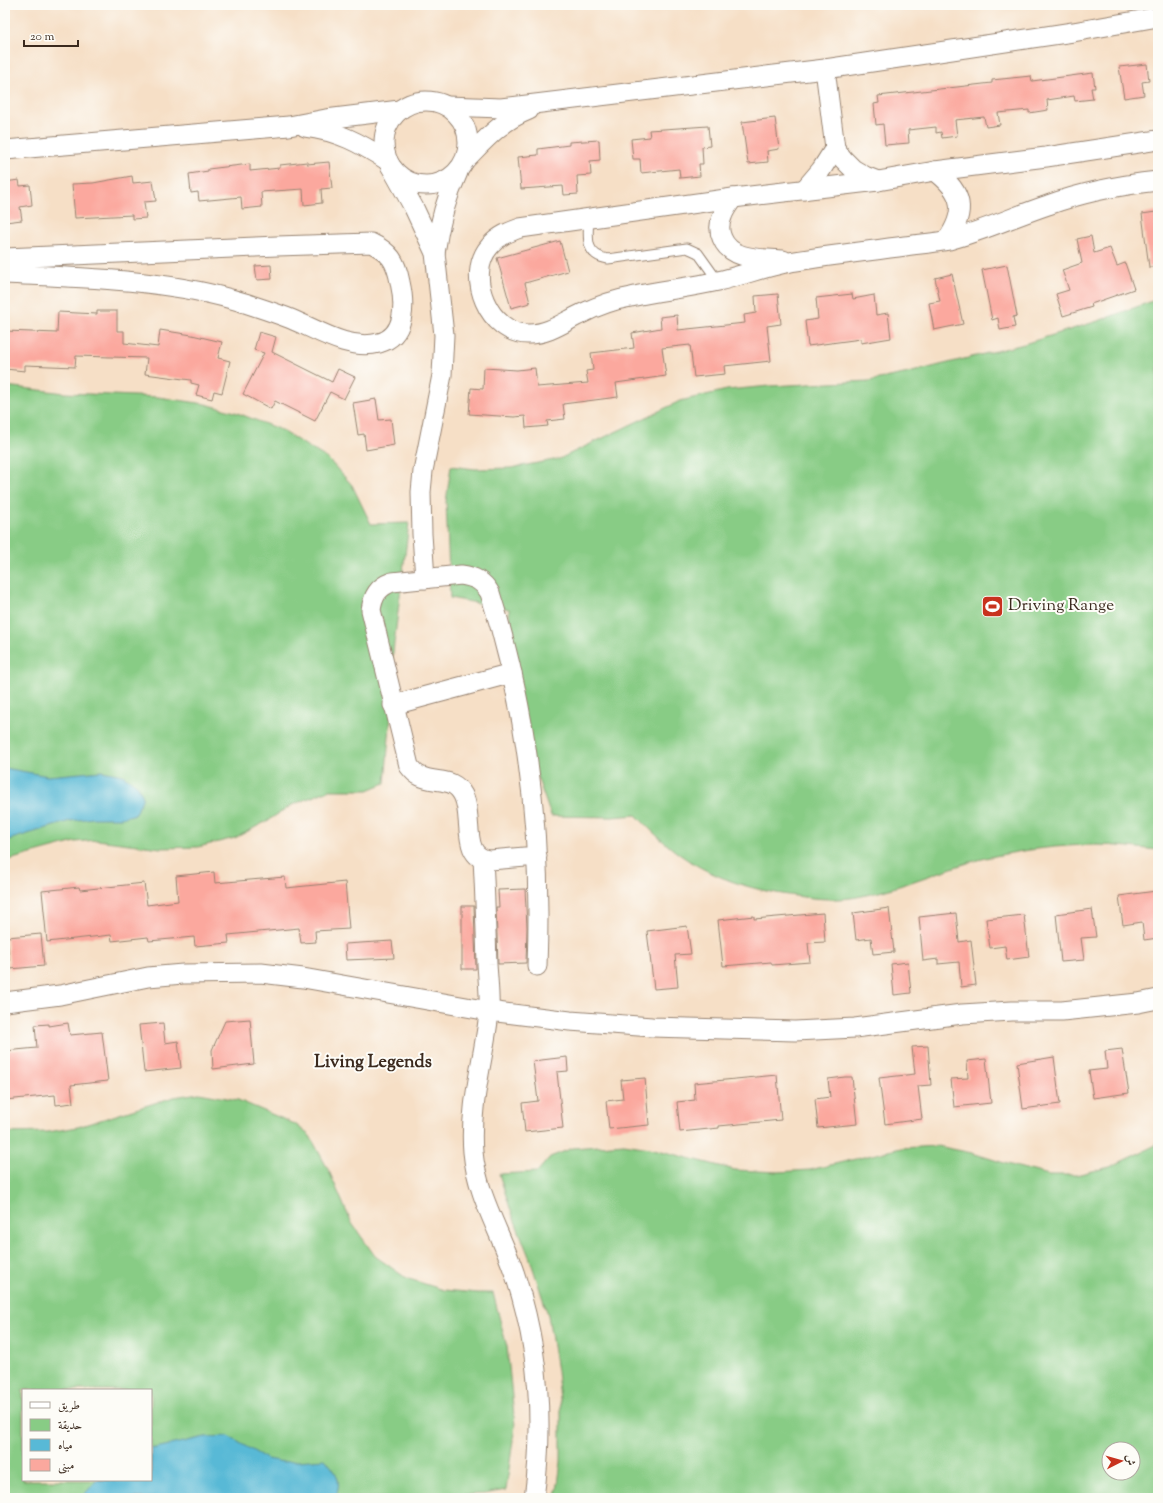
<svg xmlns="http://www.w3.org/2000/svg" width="1163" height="1503" viewBox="0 0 1163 1503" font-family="'Sorts Mill Goudy',Amiri,serif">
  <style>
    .green { fill: #88cc85; stroke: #627b52; fill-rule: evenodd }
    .water { fill: #58b9d6; stroke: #4a727a }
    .building { fill: #fba89e }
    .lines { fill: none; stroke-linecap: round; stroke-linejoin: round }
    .lane-casing { stroke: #988472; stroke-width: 11 }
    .street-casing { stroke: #988472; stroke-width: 21 }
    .lane { stroke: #fff; stroke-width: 9 }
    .street { stroke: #fff; stroke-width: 19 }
    .labels { text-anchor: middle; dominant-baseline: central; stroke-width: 4; stroke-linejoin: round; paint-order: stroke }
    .poi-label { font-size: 17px; fill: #3b2a1e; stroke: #fdfcf7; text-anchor: start }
    .neighbourhood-label { font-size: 18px; font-weight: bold; fill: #3b2a1e; stroke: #fdfcf7 }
  </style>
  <rect width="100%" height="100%" fill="#fdfcf7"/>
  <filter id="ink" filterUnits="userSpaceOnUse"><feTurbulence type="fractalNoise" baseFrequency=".025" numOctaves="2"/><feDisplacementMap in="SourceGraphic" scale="8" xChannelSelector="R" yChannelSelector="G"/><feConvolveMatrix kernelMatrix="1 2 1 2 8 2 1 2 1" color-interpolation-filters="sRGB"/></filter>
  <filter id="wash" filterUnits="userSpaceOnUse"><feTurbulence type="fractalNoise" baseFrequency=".012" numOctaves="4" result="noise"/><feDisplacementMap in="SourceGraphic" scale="16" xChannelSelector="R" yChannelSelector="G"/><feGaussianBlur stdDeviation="0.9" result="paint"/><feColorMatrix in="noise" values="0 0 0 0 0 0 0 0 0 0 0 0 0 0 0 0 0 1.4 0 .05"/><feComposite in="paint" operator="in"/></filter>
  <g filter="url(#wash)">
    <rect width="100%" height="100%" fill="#f6dfc6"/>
    <g class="green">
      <path d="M1158 299V850C1137 848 1116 845 1095 845 1060 845 1024 850 990 857 946 867 906 887 862 896 841 901 817 899 796 896 748 890 701 875 664 842 654 834 645 824 636 815L612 817 551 816 528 751 513 681 509 609 450 598 446 502 451 466 475 469 511 468 559 459 680 401 727 390 770 386 869 381 904 374 1024 344 1098 321Z"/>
      <polygon points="5,386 65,393 158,397 205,404 235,412 281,430 328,459 352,485 371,524 409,523 392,660 391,714 385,783 368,790 329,790 292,805 267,821 235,838 198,847 161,848 97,840 75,842 5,861"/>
      <path d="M199 1093 238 1100 295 1124 310 1136 329 1171 351 1222 375 1256 406 1278 444 1290 478 1293H493L507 1347 515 1426 506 1490 484 1494 416 1496 411 1498H5V1133L48 1132 78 1127 174 1097ZM23 1390H151V1480H23Z"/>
      <path d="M624 1144 650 1148 735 1170 778 1172 810 1170 901 1148 937 1146 972 1153 1014 1166 1049 1175H1076L1110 1167 1158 1144V1498H556L561 1462V1409L557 1371 548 1315 530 1259 511 1211 499 1174 537 1172 550 1157 573 1148ZM1109 1449H1133V1473H1109Z"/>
    </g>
    <g class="water">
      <polygon points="5,768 48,776 102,771 123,775 138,786 143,797 136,814 121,818 93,818 70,821 5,841"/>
      <path d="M228 1436 267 1459 283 1462 325 1459C336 1472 343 1480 335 1498H81L97 1480H151V1449L205 1437Z"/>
    </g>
    <g id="blocks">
      <g class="building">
        <polygon points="1147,64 1149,81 1142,82 1144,95 1124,98 1119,67"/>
        <polygon points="1093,73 1095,88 1091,88 1093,99 1075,101 1074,96 1047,100 1048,110 1029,113 1029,110 998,113 1000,125 986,127 984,117 955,120 957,136 942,138 941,132 936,133 936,127 908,130 909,143 885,145 883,124 876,125 874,104 879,103 878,96 992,83 992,80 1031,76 1032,81"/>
        <polygon points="775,118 779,149 767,151 768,162 748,164 742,122"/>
        <polygon points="708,126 710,146 702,147 703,164 699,164 700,176 680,178 679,169 641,173 640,159 633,159 631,139 650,137 649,130"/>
        <polygon points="599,140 600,160 590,161 591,175 577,176 578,194 564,195 563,186 521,189 518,157 538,155 538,149 569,145 569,142"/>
        <polygon points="307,162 307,164 329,162 332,188 321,189 322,203 304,205 303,189 261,192 262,207 242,209 241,197 199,201 198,192 191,193 189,174 208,171 208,169 250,164 250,171 280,168 280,165"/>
        <polygon points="132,176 133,183 153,181 156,201 144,202 146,218 132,219 132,215 75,218 72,184 93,183"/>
        <polygon points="19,180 20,186 30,185 32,205 20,207 22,220 5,222 5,182"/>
        <polygon points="1156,212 1158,224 1158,267 1149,267 1142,214"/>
        <polygon points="1091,236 1094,253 1110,248 1117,266 1125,263 1134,289 1091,304 1092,307 1063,316 1056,294 1069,290 1062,270 1082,263 1077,239"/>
        <polygon points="560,241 568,271 525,283 530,303 511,308 497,258"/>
        <polygon points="271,265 272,279 257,280 255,266"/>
        <polygon points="1007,265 1017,316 1013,317 1015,327 1000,330 998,318 992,320 982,270"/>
        <polygon points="952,274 963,324 934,330 929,303 940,301 935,278"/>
        <polygon points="778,294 781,324 767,326 771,361 724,366 725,374 694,377 690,345 662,348 666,376 616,383 618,397 563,404 565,419 547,421 548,426 526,428 525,416 514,417 469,414 471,388 483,389 484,368 517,370 535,368 537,387 588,383 586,371 593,370 591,353 634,348 632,333 661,328 660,317 677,315 678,330 745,323 744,315 756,313 755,296"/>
        <polygon points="852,294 853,299 874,295 876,315 888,313 891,338 861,343 861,339 808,346 805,321 818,319 816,298"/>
        <polygon points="97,311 117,311 117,331 124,331 124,343 158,347 160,330 192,335 222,342 218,358 230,361 222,393 214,391 212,399 196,395 199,385 191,383 191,380 145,374 147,358 76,356 75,367 25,365 25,371 5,369 5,331 57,333 58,312 97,314"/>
        <polygon points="259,332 276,337 272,352 332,382 338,369 355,377 344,399 330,392 315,421 275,401 271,409 243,394 264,353 254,350"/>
        <polygon points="376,399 379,420 391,419 394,445 366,450 364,434 358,435 353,403"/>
        <polygon points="214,872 215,883 285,877 286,888 345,882 349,929 315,931 316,942 301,943 299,928 228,935 229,943 195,946 194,937 149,941 148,937 112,941 111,935 47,942 42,891 79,887 80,890 144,883 147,905 178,901 176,876"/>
        <polygon points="525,889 527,927 526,963 498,964 496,907 499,907 498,890"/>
        <polygon points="1156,891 1158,907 1158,938 1144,940 1142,922 1123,925 1119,896"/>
        <polygon points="462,906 474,906 476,969 462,969"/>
        <polygon points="889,908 894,952 873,954 871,938 856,940 853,913"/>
        <polygon points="1092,909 1096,937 1081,938 1084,960 1061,962 1056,914"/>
        <polygon points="823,913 825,942 808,943 810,962 772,965 771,962 723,966 718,920 754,916 754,919"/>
        <polygon points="956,913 959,942 971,940 976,985 961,987 959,962 938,964 938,959 923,961 919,917"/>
        <polygon points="1024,915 1029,957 1007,960 1005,946 990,948 986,919"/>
        <polygon points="687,926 691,954 675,955 678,987 654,989 647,931"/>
        <polygon points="41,934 44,966 10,969 7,937"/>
        <polygon points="392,941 394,958 346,960 345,944"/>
        <polygon points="908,962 911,993 894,995 891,964"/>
        <polygon points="250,1019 254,1064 213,1069 212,1050 225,1021"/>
        <polygon points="68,1023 70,1035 102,1032 108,1081 71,1085 73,1103 56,1105 55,1095 5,1100 5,1051 37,1048 35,1025 49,1024 49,1026"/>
        <polygon points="163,1023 165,1043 178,1041 181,1068 144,1072 139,1025"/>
        <polygon points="928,1046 931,1085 918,1086 922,1119 885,1124 879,1078 915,1074 912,1047"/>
        <polygon points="1122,1049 1129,1093 1093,1098 1089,1071 1107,1069 1105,1051"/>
        <polygon points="567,1057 568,1071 557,1072 563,1128 525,1132 522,1103 538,1101 533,1061"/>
        <polygon points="1054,1057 1060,1104 1023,1109 1017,1063"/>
        <polygon points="986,1059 991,1103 954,1107 951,1079 968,1078 967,1061"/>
        <polygon points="777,1075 781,1120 719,1126 719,1128 680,1132 677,1102 695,1100 694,1083"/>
        <polygon points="845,1077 852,1077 857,1124 818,1128 815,1099 830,1097 828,1079"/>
        <polygon points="645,1078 649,1125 609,1129 606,1101 623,1099 621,1080"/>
      </g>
    </g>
  </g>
  <g filter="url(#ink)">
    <use href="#blocks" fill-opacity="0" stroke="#988472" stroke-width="1"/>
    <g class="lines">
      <defs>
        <path id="lane" d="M589 217C588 237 584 255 608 259L687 248 698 253 718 281"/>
        <g id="street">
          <polyline points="825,69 835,148 843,159 853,169 865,176 878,181"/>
          <circle cx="426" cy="143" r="42"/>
          <polyline points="447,106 501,108 825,69 1073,32 1158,17"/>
          <path d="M305 127C338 131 360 143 388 161"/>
          <path d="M1158 140 1046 157 935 171 878 181 733 198 520 228C509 232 498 236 490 246 464 275 489 335 529 334 549 334 564 322 581 314 597 306 613 300 631 297 660 290 689 288 718 281 744 275 770 265 796 261 832 255 869 251 905 246 919 244 934 243 949 240 983 231 1015 216 1048 205 1084 192 1120 185 1158 181"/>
          <polyline points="5,150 289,126 326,119 400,110"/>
          <path d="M465 160C486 139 501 121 529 110"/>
          <polyline points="390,165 414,208 435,253 444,335 442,375 423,471 421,492 422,534 425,579"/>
          <path d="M935 171C963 192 967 211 947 240"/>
          <polyline points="804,190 821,170 835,148"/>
          <path d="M733 198C729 204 724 210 722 217 719 224 719 231 722 238 731 261 762 258 783 260"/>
          <path d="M435 253C439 224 446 198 458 172"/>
          <path d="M5 258 277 246 371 243C390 252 396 261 400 282 405 304 406 336 379 343 349 351 318 330 291 319 276 313 260 308 245 303 167 279 86 278 5 274"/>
          <polyline points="393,705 512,673"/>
          <path d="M483 859C485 894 486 929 487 964 488 980 490 997 489 1013 484 1059 469 1105 473 1152 477 1197 503 1236 516 1278 539 1349 544 1425 534 1498"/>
          <path d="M537 966C542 840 529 714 490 593 483 581 475 577 461 575L392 582C378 587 373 596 371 610L409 766C412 770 415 774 420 776 436 784 453 776 463 795 474 816 460 859 490 860L537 856"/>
          <polyline points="5,1002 60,995 148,977 183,974 261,973 303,978 489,1011 570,1021 652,1027 795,1031 855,1028 962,1014 1012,1011 1062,1011 1138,1003 1158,999"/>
        </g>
      </defs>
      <use href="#lane" class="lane-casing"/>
      <use href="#street" class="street-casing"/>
      <use href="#lane" class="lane"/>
      <use href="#street" class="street"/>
    </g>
  </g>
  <defs>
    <symbol id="stadium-square" viewBox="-11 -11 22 22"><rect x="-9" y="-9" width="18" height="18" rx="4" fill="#c8321e" stroke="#fdfcf7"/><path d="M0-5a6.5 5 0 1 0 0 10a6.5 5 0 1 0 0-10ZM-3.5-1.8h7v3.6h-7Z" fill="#fff"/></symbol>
  </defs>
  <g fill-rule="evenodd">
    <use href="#stadium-square" x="980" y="594" width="25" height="25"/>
  </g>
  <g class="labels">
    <g class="poi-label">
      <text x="1008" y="606">Driving Range</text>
    </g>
    <g class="neighbourhood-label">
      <text x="373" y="1063">Living Legends</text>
    </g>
  </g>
  <rect width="1163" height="1503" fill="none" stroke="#fdfcf7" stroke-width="20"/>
  <rect x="22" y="1389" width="130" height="92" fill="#fdfcf7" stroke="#afa8a0"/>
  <rect x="30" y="1402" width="20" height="6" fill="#ffffff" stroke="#afa8a0"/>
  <text x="58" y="1409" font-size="12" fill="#3b2a1e">طريق</text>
  <rect x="30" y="1419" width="20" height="12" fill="#88cc85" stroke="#afa8a0"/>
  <text x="58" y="1429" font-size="12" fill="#3b2a1e">حديقة</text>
  <rect x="30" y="1439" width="20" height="12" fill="#58b9d6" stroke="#afa8a0"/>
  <text x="58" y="1449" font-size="12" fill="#3b2a1e">مياه</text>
  <rect x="30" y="1459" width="20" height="12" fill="#fba89e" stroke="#afa8a0"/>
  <text x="58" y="1469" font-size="12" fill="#3b2a1e">مبنى</text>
  <g transform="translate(1121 1461) rotate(84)"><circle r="19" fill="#fdfcf7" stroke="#afa8a0"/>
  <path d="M0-3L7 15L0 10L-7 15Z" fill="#c8321e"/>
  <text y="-6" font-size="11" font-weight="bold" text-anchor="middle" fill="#3b2a1e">ش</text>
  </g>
  <path d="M24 40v6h54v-6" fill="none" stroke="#3b2a1e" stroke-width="2"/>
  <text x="30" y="40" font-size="12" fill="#3b2a1e" stroke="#fdfcf7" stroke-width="3" paint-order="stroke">20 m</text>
</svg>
